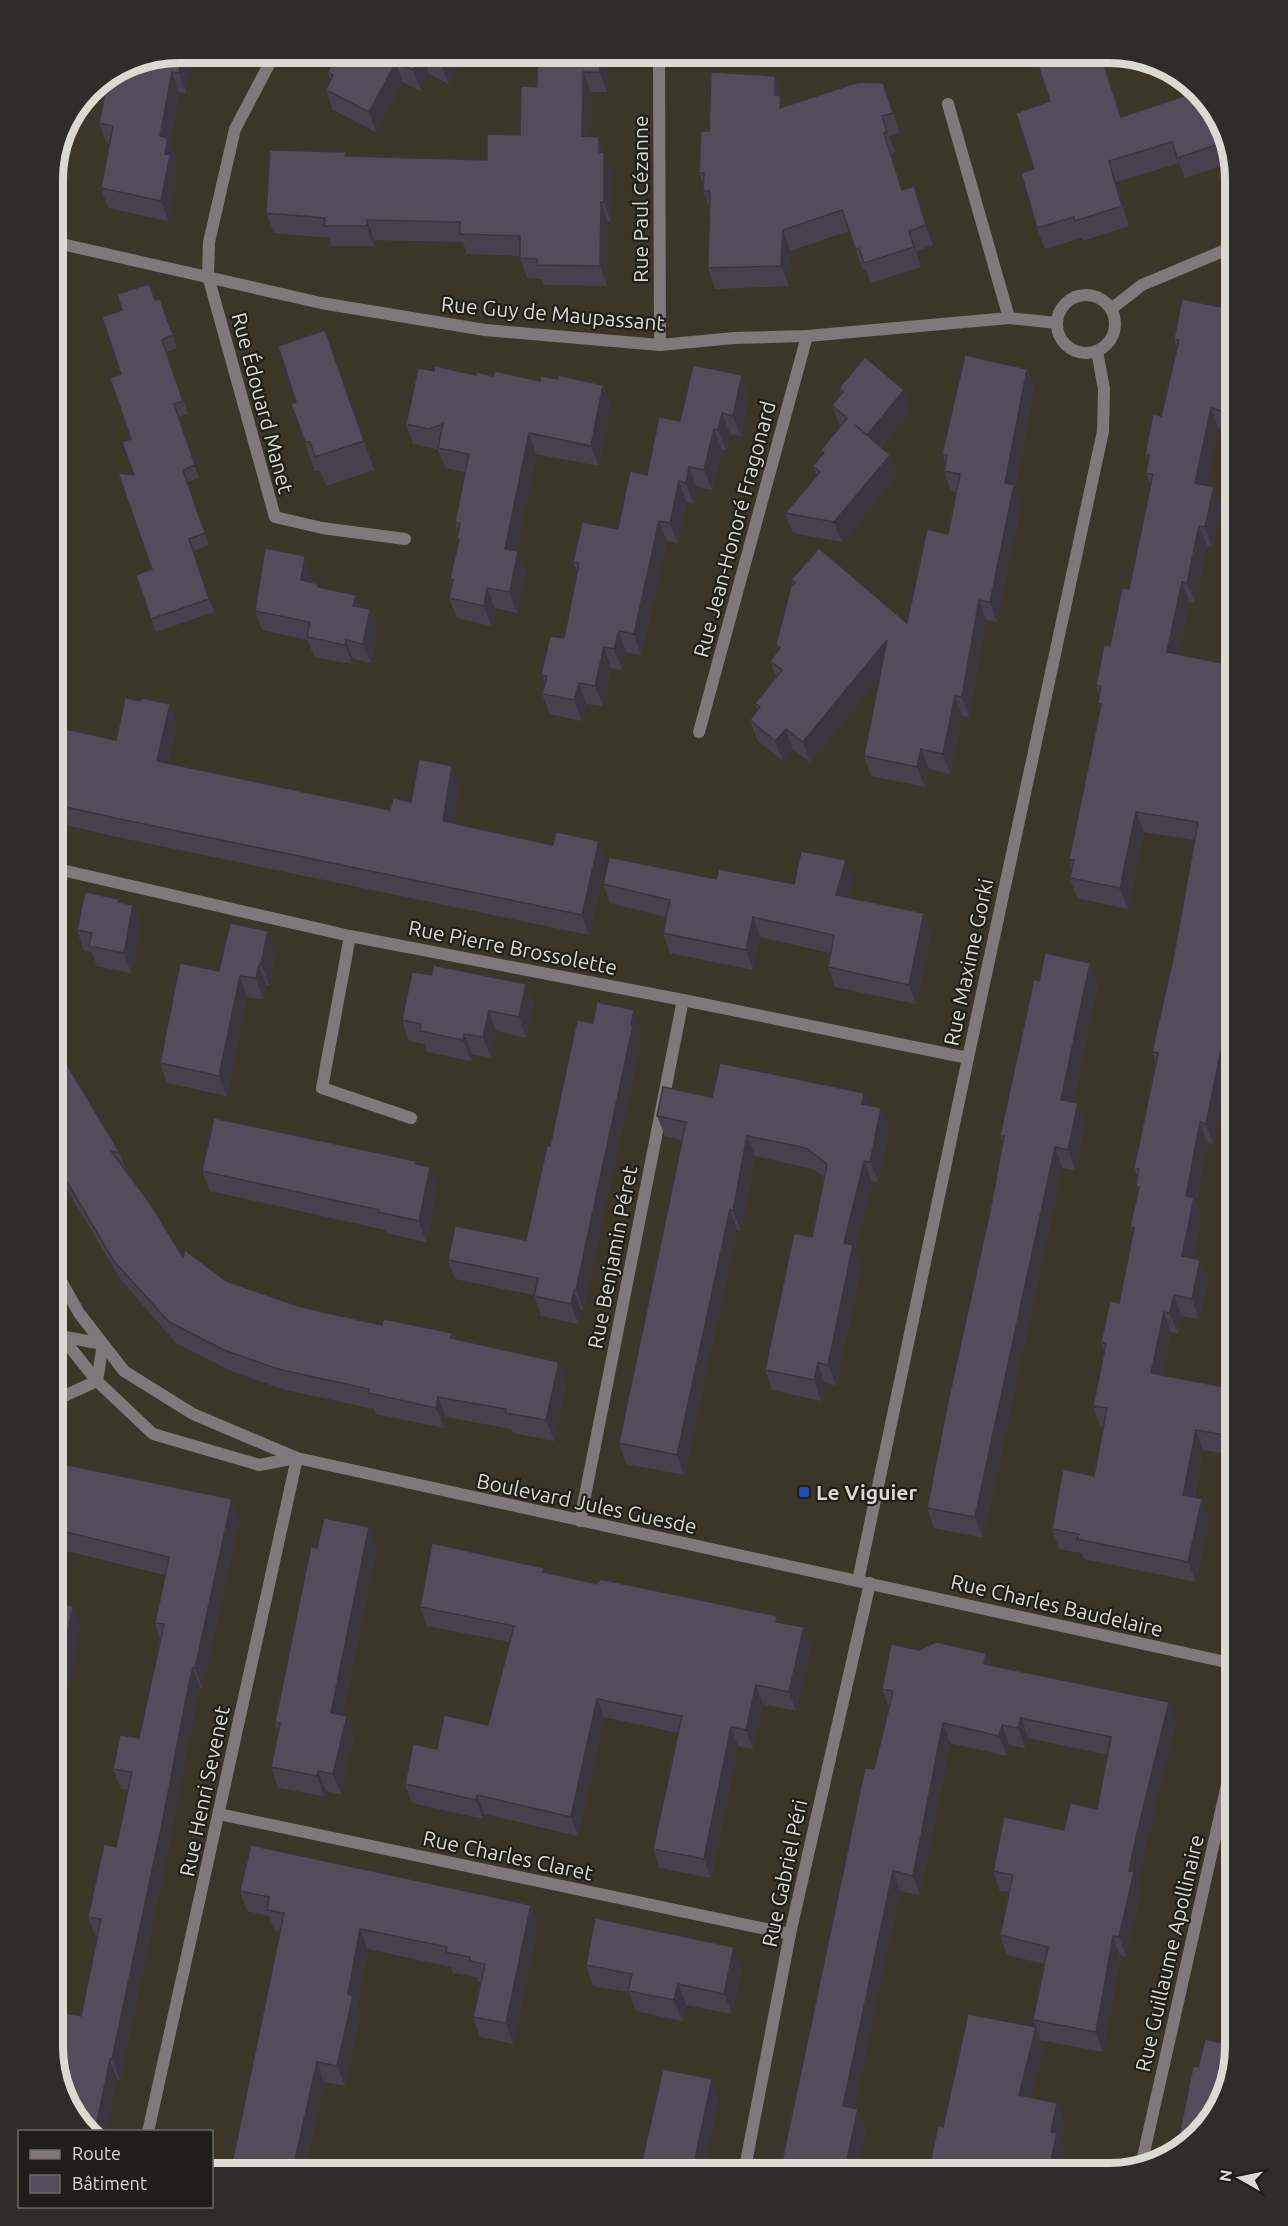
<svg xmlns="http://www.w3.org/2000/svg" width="1288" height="2226" viewBox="0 0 1288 2226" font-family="Ubuntu,sans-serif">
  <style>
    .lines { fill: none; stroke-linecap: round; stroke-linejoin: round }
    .minor { stroke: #80787b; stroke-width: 12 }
    .wall { fill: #48414d }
    .shaded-wall { fill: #3b353f }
    .building { fill: #544c5a; stroke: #3b353f; stroke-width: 1.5 }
    .transit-dot { fill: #1a4fb4; stroke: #201e18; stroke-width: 2 }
    .labels { text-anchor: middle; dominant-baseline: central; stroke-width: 4.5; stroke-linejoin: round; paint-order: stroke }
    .street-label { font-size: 21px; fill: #dcd9d0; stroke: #201e18 }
    .poi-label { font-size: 21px; font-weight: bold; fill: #dcd9d0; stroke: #201e18; text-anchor: start }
    .rim { fill: none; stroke: #dcd9d0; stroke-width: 8 }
  </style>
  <rect width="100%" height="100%" fill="#3c3628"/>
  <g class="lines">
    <g class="minor">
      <polyline points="275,53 235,129 209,242 208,276 275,517 322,528 405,539"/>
      <polyline points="659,53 660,345"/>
      <polyline points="948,104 1009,318"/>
      <polyline points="53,242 321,303 485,330 660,345 734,338 807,336 1009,318 1057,323"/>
      <polyline points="58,243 59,142"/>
      <circle cx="1086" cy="324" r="29"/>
      <polyline points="1111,309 1142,285 1235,246"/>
      <polyline points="699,732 807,336"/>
      <polyline points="53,868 350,936 683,1000 968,1058"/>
      <polyline points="350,936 322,1088 411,1118"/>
      <polyline points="53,1267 79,1313 124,1371 193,1414 297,1458 1235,1664"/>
      <polyline points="53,1326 97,1381 153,1434 259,1465 296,1458"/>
      <polyline points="53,1401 97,1381 103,1344 60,1336 53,1346"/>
      <polyline points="580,1521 683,1000"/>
      <polyline points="858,1581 968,1058 1103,431 1104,389 1097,351"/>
      <polyline points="219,1814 790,1934"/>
      <polyline points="148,2132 297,1458"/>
      <polyline points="1141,2166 1235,1749"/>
      <polyline points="744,2173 790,1934 870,1583"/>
    </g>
  </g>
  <g class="wall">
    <polygon points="179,52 186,93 179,92 170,143 175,158 174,166 177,175 168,221 108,208 101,188 109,144 106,143 99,123 115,76"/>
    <polygon points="338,53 464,53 449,84 429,74 421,91 403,82 376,132 333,110 326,90 330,80 328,72"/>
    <polygon points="538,53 608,53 607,92 591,92 590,136 606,157 606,160 611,173 611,222 608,222 607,286 544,285 542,279 527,278 520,258 520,256 467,254 463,242 374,240 374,246 332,246 329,238 274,233 266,213 349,156 487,160 520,135 537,87"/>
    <polygon points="1034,53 1101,53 1122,116 1223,123 1230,155 1221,158 1224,165 1185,178 1179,163 1116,182 1129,226 1083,241 1081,238 1045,249 1037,228 1034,169 1050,101"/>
    <polygon points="775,76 782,97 782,100 784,106 883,83 900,133 889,137 895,152 891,154 903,190 914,186 933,245 916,251 921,267 871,283 866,269 863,270 849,231 790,251 789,286 715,289 708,268 710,208 703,191 704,184 699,173 709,131"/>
    <polygon points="1236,271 1236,405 1231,431 1218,428 1206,486 1221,507 1212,547 1207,546 1195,603 1189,602 1178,654 1236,666 1235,1046 1233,1045 1213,1144 1207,1143 1196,1203 1201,1218 1193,1258 1200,1260 1208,1280 1199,1319 1181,1316 1178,1333 1171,1332 1162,1375 1235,1389 1235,1452 1233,1451 1233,1455 1203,1450 1194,1498 1209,1519 1196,1582 1084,1559 1082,1553 1059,1549 1052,1529 1094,1476 1104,1427 1100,1426 1093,1406 1104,1351 1101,1342 1119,1303 1133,1233 1130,1227 1138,1192 1136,1186 1138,1177 1134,1168 1156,1062 1152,1052 1174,954 1195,840 1144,832 1128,909 1077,898 1070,878 1072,868 1069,860 1100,710 1098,703 1099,695 1096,685 1129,589 1151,486 1146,473 1148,462 1145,454 1161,416 1177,348 1174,339 1231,309"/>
    <polygon points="160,299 177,348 167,352 188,414 178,417 199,478 188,482 209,545 193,551 214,612 156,632 136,575 152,569 134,475 131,439 121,374 155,300"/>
    <polygon points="325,330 374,470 326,486 320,471 315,471 291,404 296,402"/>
    <polygon points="1027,369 1034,389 1015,488 1021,505 997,622 986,620 969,717 962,716 950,774 929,769 925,787 871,776 864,756 879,679 810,762 793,749 783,761 757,740 750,720 758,711 755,703 776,677 770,661 779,651 776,644 793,585 791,580 907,623 948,534 956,492 951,491 944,471 946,463 942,454"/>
    <polygon points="434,371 493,376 540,381 558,379 603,385 610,405 599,466 536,454 516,551 526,572 517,613 495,608 491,626 457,618 449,598 452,586 450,579 458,543 457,539 458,532 455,522 465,472 445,468 438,449 436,449 413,444 406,424"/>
    <polygon points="839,388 911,410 881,447 890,455 897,475 842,542 793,533 785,513 817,476 813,466 822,455 821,450 840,426 832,405 841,394"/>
    <polygon points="749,396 741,436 730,434 726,450 722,450 712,490 697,487 693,504 686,502 678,543 667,541 641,655 626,652 622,670 611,668 603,706 586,704 582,721 550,714 542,694 545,684 541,675 564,638 577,572 573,562 618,529 647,475 680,421"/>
    <polygon points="312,576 311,582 318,584 319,587 360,607 370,609 377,629 371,663 353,659 352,664 314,657 308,640 262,630 255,611"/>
    <polygon points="177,724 168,763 390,810 411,802 452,766 459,786 453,823 606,861 589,935 122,838 53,822 53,739 63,741 116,740"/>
    <polygon points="716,879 794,884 853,880 848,897 924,913 931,933 916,1004 835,987 828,967 830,953 760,937 753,970 670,953 663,933 666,917 610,903 603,884"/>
    <polygon points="119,899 120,902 133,905 141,926 131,973 97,966 92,952 84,951 77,930"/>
    <polygon points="275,952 269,985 266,985 263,999 247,997 227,1096 167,1083 160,1063 219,971"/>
    <polygon points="432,975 526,984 534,1004 526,1038 496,1031 491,1058 472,1054 471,1061 427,1052 425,1044 409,1041 402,1020"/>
    <polygon points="1039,981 1098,983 1073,1102 1078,1103 1085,1124 1075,1170 1062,1168 983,1538 934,1528 927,1508 990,1211 1003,1144 1000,1136"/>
    <polygon points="593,1023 641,1030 639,1041 640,1045 583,1310 581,1310 578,1324 541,1316 534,1295 455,1279 448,1260 526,1240 550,1146"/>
    <polygon points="53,1041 120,1153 127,1173 183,1257 226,1281 301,1307 382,1325 452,1333 455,1339 566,1383 554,1441 513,1433 511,1429 446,1417 444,1428 376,1414 374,1409 286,1390 231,1371 176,1343 121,1280 53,1166"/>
    <polygon points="864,1093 869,1106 889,1129 878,1182 872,1181 855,1250 861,1266 836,1385 825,1383 821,1401 772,1390 765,1370 812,1237 824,1177 813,1169 755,1156 741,1231 737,1230 684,1475 626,1464 619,1443 682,1140 665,1136 657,1116 712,1097"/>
    <polygon points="416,1161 417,1164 437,1187 426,1242 386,1233 385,1230 210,1191 202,1171"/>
    <polygon points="53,1462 232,1499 239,1520 202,1688 200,1688 196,1703 170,1840 120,2080 117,2079 81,2016 97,1937 96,1937 88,1917 116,1847 128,1790 121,1789 113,1769 139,1738 160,1639 155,1623 165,1575 58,1549 55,1542 53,1541"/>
    <polygon points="317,1548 377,1548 342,1715 347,1716 354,1737 341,1794 326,1791 324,1796 278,1788 271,1767 278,1731 275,1722"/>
    <polygon points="546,1572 598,1584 777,1616 779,1622 804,1627 811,1646 796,1711 763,1704 753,1749 738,1746 711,1878 660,1868 653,1849 678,1733 604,1717 578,1836 484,1814 483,1819 412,1803 405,1784 437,1749 488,1725 510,1642 427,1626 420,1607"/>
    <polygon points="919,1650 986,1653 991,1665 1169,1702 1176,1722 1142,1861 1138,1882 1141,1892 1126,1957 1120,1955 1103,2052 1040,2040 1043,2047 1031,2097 1057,2103 1064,2122 1060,2142 1064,2153 1060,2173 928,2173 943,2127 1035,2027 1033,2020 1045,1964 1007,1955 1000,1935 1009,1892 1000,1891 993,1871 1064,1830 1097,1809 1108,1755 1028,1738 1025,1748 1009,1745 1007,1756 950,1743 920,1895 900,1891 854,2108 858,2109 866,2129 856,2173 780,2173 780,2171 889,1708 882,1689"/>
    <polygon points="240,1891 538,1925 513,2044 480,2037 473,2017 481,1982 477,1981 476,1977 453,1973 451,1967 368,1949 357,2007 360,2016 345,2086 324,2082 304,2173 280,1931 274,1930 269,1916 247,1911"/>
    <polygon points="1235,1893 1235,1976 1229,1974 1222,1954"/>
    <polygon points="586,1965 742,1967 732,2014 686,2005 682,2021 636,2011 629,1992 593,1986"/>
  </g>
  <g class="shaded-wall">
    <polygon points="183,52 194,52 186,93 179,73"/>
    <polygon points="447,53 464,53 449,84 441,63"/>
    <polygon points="600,53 608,53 607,92 600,72"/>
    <polygon points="1100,53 1101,53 1129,137 1121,117"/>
    <polygon points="422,54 429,74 421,91 413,70"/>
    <polygon points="396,62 403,82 376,132 369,112"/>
    <polygon points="172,72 179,92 170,143 175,158 174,166 177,175 168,221 161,201 160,136"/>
    <polygon points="583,72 591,92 590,156 582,136"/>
    <polygon points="775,76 788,116 788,128 775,95"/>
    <polygon points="599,137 611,173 611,222 604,202 599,152"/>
    <polygon points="1109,161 1116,182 1129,226 1122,206"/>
    <polygon points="914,186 921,207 933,245 926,225"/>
    <polygon points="601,202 608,222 607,286 600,266"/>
    <polygon points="367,220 374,240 374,246 367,226"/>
    <polygon points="783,230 790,251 789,286 781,266"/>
    <polygon points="909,231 916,251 921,267 914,247"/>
    <polygon points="1236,347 1236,405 1231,431 1223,411"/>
    <polygon points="1027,369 1034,389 1015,488 1021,505 997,622 990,602 1005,483"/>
    <polygon points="742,375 749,396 741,436 733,416"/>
    <polygon points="603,385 610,405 599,466 591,446"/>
    <polygon points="904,390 911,410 874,455 867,435"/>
    <polygon points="1211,408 1218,428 1203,503 1195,483"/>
    <polygon points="722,413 730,434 726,450 718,430"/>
    <polygon points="714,429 722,450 712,490 704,470"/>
    <polygon points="529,433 536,454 513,569 505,549"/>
    <polygon points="890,455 897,475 842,542 834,522"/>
    <polygon points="689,467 697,487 693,504 686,483"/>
    <polygon points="679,481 686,502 678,543 670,523"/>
    <polygon points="1214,487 1221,507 1212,547 1205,527"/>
    <polygon points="659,521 667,541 641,655 634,634"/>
    <polygon points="1199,526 1207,546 1195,603 1187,583"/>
    <polygon points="518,551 526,572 517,613 510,592"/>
    <polygon points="305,556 312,576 308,600 301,580"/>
    <polygon points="1182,582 1189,602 1174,672 1167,652"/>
    <polygon points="487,588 495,608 491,626 484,606"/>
    <polygon points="356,595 363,614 353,606"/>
    <polygon points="979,600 986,620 969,717 962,697"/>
    <polygon points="370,609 377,629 371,663 363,644"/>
    <polygon points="619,631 626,652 622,670 614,649"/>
    <polygon points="346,640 353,659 352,664 345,645"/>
    <polygon points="887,640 895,660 810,762 803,742"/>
    <polygon points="604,647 611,668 603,706 595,686"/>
    <polygon points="579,683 586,704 582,721 574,700"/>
    <polygon points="955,696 962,716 950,774 943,754"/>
    <polygon points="170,704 177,724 164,780 157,761"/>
    <polygon points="786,729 793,749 783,761 775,741"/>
    <polygon points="921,749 929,769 925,787 917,767"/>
    <polygon points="452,766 459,786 451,841 443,821"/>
    <polygon points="1136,812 1144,832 1128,909 1120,888"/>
    <polygon points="599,841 606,861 589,935 582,915"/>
    <polygon points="846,860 853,880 844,914 836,895"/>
    <polygon points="133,905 141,926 131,973 124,953"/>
    <polygon points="924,913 931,933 916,1004 909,985"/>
    <polygon points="753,917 760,937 753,970 746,950"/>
    <polygon points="268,931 275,952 269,985 261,964"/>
    <polygon points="1090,963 1098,983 1069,1120 1061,1100"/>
    <polygon points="259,965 266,985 263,999 256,978"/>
    <polygon points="240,976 247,997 227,1096 219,1076"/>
    <polygon points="526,984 534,1004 526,1038 519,1017"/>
    <polygon points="634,1010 641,1030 639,1041 640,1045 583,1310 576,1290"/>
    <polygon points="489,1011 496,1031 491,1058 483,1037"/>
    <polygon points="1235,1012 1235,1036 1232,1027"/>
    <polygon points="1226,1025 1233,1045 1213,1144 1206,1124"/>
    <polygon points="464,1034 472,1054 471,1061 463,1040"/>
    <polygon points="864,1093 871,1114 862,1104"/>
    <polygon points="1078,1103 1085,1124 1075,1170 1068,1150"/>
    <polygon points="881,1108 889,1129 878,1182 870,1162"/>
    <polygon points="1200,1122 1207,1143 1196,1203 1201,1218 1189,1276 1182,1256 1186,1196"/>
    <polygon points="747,1136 755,1156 741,1231 733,1211"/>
    <polygon points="1055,1147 1062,1168 983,1538 975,1517"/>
    <polygon points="864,1161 872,1181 855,1250 861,1266 836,1385 828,1365 844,1243"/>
    <polygon points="430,1167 437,1187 426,1242 419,1221"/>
    <polygon points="730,1209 737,1230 684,1475 677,1455"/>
    <polygon points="1200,1260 1208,1280 1199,1319 1192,1299"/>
    <polygon points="574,1290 581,1310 578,1324 571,1304"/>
    <polygon points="1174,1295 1181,1316 1178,1333 1170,1313"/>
    <polygon points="1164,1312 1171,1332 1158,1393 1151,1373"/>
    <polygon points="559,1362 566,1383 554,1441 546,1420"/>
    <polygon points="818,1363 825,1383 821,1401 814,1380"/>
    <polygon points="438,1397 446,1417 444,1428 436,1408"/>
    <polygon points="1196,1430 1203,1450 1190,1515 1183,1495"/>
    <polygon points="1226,1431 1233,1451 1233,1455 1225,1435"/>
    <polygon points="232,1499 239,1520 202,1688 195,1668"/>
    <polygon points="1202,1499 1209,1519 1196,1582 1188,1562"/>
    <polygon points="369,1527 377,1548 338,1733 331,1713"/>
    <polygon points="73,1606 81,1626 53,1761 53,1706"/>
    <polygon points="804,1627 811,1646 796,1711 789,1692"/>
    <polygon points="986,1653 993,1672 984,1664"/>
    <polygon points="193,1668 200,1688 170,1840 120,2080 112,2059"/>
    <polygon points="756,1685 763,1704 753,1749 746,1730"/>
    <polygon points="597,1699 604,1717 578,1836 571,1817"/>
    <polygon points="1169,1702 1176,1722 1142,1861 1138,1882 1141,1892 1126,1957 1119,1937 1129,1871 1135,1842"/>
    <polygon points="347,1716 354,1737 341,1794 333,1774"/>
    <polygon points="1021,1718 1028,1738 1025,1748 1018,1728"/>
    <polygon points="943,1723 950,1743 920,1895 913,1876"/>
    <polygon points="1002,1725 1009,1745 1007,1756 999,1736"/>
    <polygon points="731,1727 738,1746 711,1878 704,1859"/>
    <polygon points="318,1771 326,1791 324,1796 317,1776"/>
    <polygon points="477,1795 484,1814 483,1819 476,1800"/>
    <polygon points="893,1871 900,1891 851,2125 843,2106"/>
    <polygon points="531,1905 538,1925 513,2044 506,2023"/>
    <polygon points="360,1929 368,1949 357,2007 360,2016 345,2086 337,2066 348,1994"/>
    <polygon points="1113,1936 1120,1955 1103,2052 1096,2032"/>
    <polygon points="734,1947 742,1967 732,2014 724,1994"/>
    <polygon points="678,1984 686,2005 682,2021 674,2000"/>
    <polygon points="1036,2027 1043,2047 1027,2114 1019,2095"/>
    <polygon points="110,2059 117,2079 107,2132 97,2132 96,2127"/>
    <polygon points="317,2062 324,2082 304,2173 292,2173"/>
    <polygon points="712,2079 719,2100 704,2173 692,2173"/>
    <polygon points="1057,2103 1064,2122 1060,2142 1064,2153 1060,2173 1048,2173 1051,2132"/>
    <polygon points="858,2109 866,2129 856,2173 844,2173"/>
  </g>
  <g class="building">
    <polygon points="179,52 183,52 179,73 172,72 160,136 168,138 165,154 170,155 161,201 101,188 113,126 99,123 108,78 111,75 115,76 115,72 131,62"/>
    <polygon points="338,53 447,53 441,63 422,54 413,70 396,62 369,112 326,90 333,75 328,72"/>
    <polygon points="538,53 600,53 600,72 583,72 582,136 599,137 599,152 604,153 604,202 601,202 600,266 537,265 537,259 520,258 520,236 460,234 460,222 367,220 367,226 324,226 325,218 266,213 270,150 347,152 345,156 487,160 487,134 520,135 521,86 537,87"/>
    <polygon points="1034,53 1100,53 1121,117 1196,92 1223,123 1225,133 1214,137 1216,145 1177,158 1172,142 1109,161 1122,206 1075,221 1074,217 1037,228 1021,173 1034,169 1016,113 1050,101"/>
    <polygon points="711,72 775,76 775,95 781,96 780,108 859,82 883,83 893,113 882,116 887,132 884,133 902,190 914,186 926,225 909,231 914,247 864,263 859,248 856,250 842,210 783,230 781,266 708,268 710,191 703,191 704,173 699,173 701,131 709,131"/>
    <polygon points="1236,271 1236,347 1223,411 1211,408 1195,483 1214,487 1205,527 1199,526 1187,583 1182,582 1167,652 1236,666 1235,1012 1232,1027 1226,1025 1206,1124 1200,1122 1186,1196 1194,1198 1182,1256 1200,1260 1192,1299 1174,1295 1170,1313 1164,1312 1151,1373 1235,1389 1235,1433 1226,1431 1225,1435 1196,1430 1183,1495 1202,1499 1188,1562 1077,1539 1079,1534 1052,1529 1063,1469 1094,1476 1107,1408 1093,1406 1106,1343 1101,1342 1110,1301 1119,1303 1134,1228 1130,1227 1139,1187 1136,1186 1139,1169 1134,1168 1158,1053 1152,1052 1174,954 1198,822 1136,812 1120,888 1070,878 1074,860 1069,860 1101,704 1098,703 1101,686 1096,685 1104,645 1110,646 1122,588 1129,589 1153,474 1146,473 1149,455 1145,454 1153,414 1161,416 1179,340 1174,339 1182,299 1231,309 1221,276"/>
    <polygon points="149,284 155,300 160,299 173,335 162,340 183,401 174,404 195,465 183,470 205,533 189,539 209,599 151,619 136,575 152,569 118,473 134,475 122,442 131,439 110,378 121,374 102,317 122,310 117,294"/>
    <polygon points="325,330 364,441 315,457 310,442 305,442 291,404 296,402 278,346"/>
    <polygon points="965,355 1027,369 1005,483 1014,485 990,602 979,600 962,697 955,696 943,754 921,749 917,767 864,756 887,640 803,742 786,729 775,741 750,720 760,707 755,703 782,670 770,661 780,648 776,644 791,587 795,583 791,580 819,548 907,623 927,529 948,534 960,474 944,471 947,455 942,454"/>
    <polygon points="865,357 904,390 867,435 855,425 890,455 834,522 785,513 820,472 813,466 824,453 821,450 847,418 832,405 843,392 839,388"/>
    <polygon points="693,365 742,375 733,416 722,413 718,430 714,429 704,470 689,467 686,483 679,481 670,523 659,521 634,634 619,631 614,649 604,647 595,686 579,683 574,700 542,694 547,676 541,675 550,636 564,638 579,563 573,562 582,522 618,529 630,471 647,475 659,417 680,421"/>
    <polygon points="435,366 476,375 477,372 493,376 495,371 540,381 541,376 558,379 558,375 603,385 591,446 529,433 505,549 518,551 510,592 487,588 484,606 449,598 453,580 450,579 459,539 457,539 460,523 455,522 469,454 438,448 443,424 429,429 406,424 418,368 434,371"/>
    <polygon points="265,548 305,556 301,580 318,584 318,587 356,595 353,606 370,609 363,644 346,640 345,645 307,637 310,622 255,611"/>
    <polygon points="125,698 140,701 142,698 170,704 157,761 390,810 393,798 411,802 419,759 452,766 443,821 553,845 556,832 599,841 582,915 115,818 53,804 53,739 63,741 66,729 116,740"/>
    <polygon points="801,851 846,860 836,895 924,913 909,985 828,967 834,935 753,917 746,950 663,933 670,900 603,884 609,857 716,879 719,869 794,884"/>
    <polygon points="85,892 119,899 118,902 133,905 124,953 89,946 92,933 77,930"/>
    <polygon points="230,923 268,931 261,964 259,965 256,978 240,976 219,1076 160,1063 180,963 219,971"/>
    <polygon points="1045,953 1090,963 1061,1100 1078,1103 1068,1150 1055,1147 975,1517 927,1508 949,1397 990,1211 1004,1136 1000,1136 1034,979 1039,981"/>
    <polygon points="433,965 526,984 519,1017 489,1011 483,1037 464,1034 463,1040 420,1031 421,1024 402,1020 412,972 432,975"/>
    <polygon points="597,1002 634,1010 631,1025 633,1025 576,1290 574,1290 571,1304 534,1296 538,1278 448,1260 455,1226 526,1240 547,1146 550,1146 577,1020 593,1023"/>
    <polygon points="53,1041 120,1153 111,1151 149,1202 183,1257 185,1250 226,1281 301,1307 382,1325 384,1319 452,1333 451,1338 559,1362 546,1420 505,1413 506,1409 438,1397 436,1408 368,1393 369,1389 278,1369 224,1350 169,1322 113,1260 53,1158"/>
    <polygon points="720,1063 864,1093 862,1104 881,1108 870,1162 864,1161 844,1243 853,1245 828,1365 818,1363 814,1380 765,1370 794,1233 812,1237 827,1164 806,1148 747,1136 733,1211 730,1209 677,1455 619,1443 686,1122 657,1116 663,1087 712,1097"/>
    <polygon points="214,1118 416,1161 416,1164 430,1167 419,1221 378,1212 379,1210 202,1171"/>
    <polygon points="53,1462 232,1499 195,1668 193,1668 189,1683 163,1819 112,2059 110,2059 96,2127 98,2127 97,2132 91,2132 65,2103 55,2057 64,2013 81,2016 101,1919 88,1917 104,1844 116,1847 132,1772 113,1769 120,1735 139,1738 164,1624 155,1623 169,1557 53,1529"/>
    <polygon points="324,1518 369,1527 331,1713 347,1716 333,1774 318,1771 317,1776 271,1767 280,1723 275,1722 311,1546 317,1548"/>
    <polygon points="432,1543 544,1568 543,1572 598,1584 600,1579 777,1616 776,1622 804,1627 789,1692 756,1685 746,1730 731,1727 704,1859 653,1849 682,1716 597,1699 571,1817 477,1795 476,1800 405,1784 413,1744 437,1749 444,1715 488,1725 514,1626 420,1607"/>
    <polygon points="53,1602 73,1606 53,1706"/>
    <polygon points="936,1642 986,1653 984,1664 1169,1702 1135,1842 1129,1871 1134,1872 1119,1937 1113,1936 1096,2032 1033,2020 1048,1947 1000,1935 1013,1875 993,1871 1004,1817 1064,1830 1070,1803 1097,1809 1111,1737 1021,1718 1018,1728 1002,1725 999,1736 943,1723 913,1876 893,1871 843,2106 858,2109 844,2173 790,2173 780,2171 865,1768 874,1769 893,1691 882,1689 891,1644 919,1650"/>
    <polygon points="251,1845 531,1905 506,2023 473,2017 485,1964 470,1961 470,1957 446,1952 447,1947 360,1929 348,1994 353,1996 337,2066 317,2062 292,2173 230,2173 284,1913 267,1910 269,1897 240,1891"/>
    <polygon points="1235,1893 1235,1957 1222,1954"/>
    <polygon points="595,1918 734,1947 724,1994 678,1984 674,2000 628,1991 632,1974 586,1965"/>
    <polygon points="968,2014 1036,2027 1019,2095 1057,2103 1051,2132 1057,2133 1048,2173 928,2173 938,2126 943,2127"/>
    <polygon points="1205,2039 1235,2046 1235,2047 1214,2117 1176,2151 1193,2066 1198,2067"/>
    <polygon points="663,2069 712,2079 692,2173 628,2173 631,2159 642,2161"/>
  </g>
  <rect class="transit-dot" x="798" y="1486" width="12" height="12" rx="3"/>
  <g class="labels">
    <g class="street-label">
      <text transform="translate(640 199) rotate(-90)">Rue Paul Cézanne</text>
      <text transform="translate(553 313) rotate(5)">Rue Guy de Maupassant</text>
      <text transform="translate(263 403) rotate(75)">Rue Édouard Manet</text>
      <text transform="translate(734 529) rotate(-75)">Rue Jean-Honoré Fragonard</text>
      <text transform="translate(513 947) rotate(11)">Rue Pierre Brossolette</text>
      <text transform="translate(968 962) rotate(-78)">Rue Maxime Gorki</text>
      <text transform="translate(612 1257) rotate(-79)">Rue Benjamin Péret</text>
      <text transform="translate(587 1503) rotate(12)">Boulevard Jules Guesde</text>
      <text transform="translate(1057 1605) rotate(13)">Rue Charles Baudelaire</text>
      <text transform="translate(204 1791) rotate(-78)">Rue Henri Sevenet</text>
      <text transform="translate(508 1855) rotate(12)">Rue Charles Claret</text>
      <text transform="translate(784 1873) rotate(-78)">Rue Gabriel Péri</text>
      <text transform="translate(1169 1953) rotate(-77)">Rue Guillaume Apollinaire</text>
    </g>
    <g class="poi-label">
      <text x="816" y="1492">Le Viguier</text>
    </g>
  </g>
  <path d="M0 0H1288V2226H0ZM179 63H1109A116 116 0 0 1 1225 179V2047A116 116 0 0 1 1109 2163H179A116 116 0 0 1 63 2047V179A116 116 0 0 1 179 63Z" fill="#2f2d27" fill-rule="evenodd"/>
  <path class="rim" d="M179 63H1109A116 116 0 0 1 1225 179V2047A116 116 0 0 1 1109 2163H179A116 116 0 0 1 63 2047V179A116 116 0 0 1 179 63Z"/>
  <rect x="18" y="2130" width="195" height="78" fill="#201e18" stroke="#6b6962" stroke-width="1.5"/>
  <rect x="30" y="2150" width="30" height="9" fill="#80787b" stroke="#6b6962" stroke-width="1.5"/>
  <text x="72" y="2160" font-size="18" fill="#dcd9d0">Route</text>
  <rect x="30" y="2175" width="30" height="18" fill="#544c5a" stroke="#6b6962" stroke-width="1.5"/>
  <text x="72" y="2190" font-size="18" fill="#dcd9d0">Bâtiment</text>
  <g transform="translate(1240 2178) rotate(279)" stroke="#201e18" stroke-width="4.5" paint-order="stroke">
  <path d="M0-4.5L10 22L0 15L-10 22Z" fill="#dcd9d0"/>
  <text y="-9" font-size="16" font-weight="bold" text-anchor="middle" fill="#dcd9d0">N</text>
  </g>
</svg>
